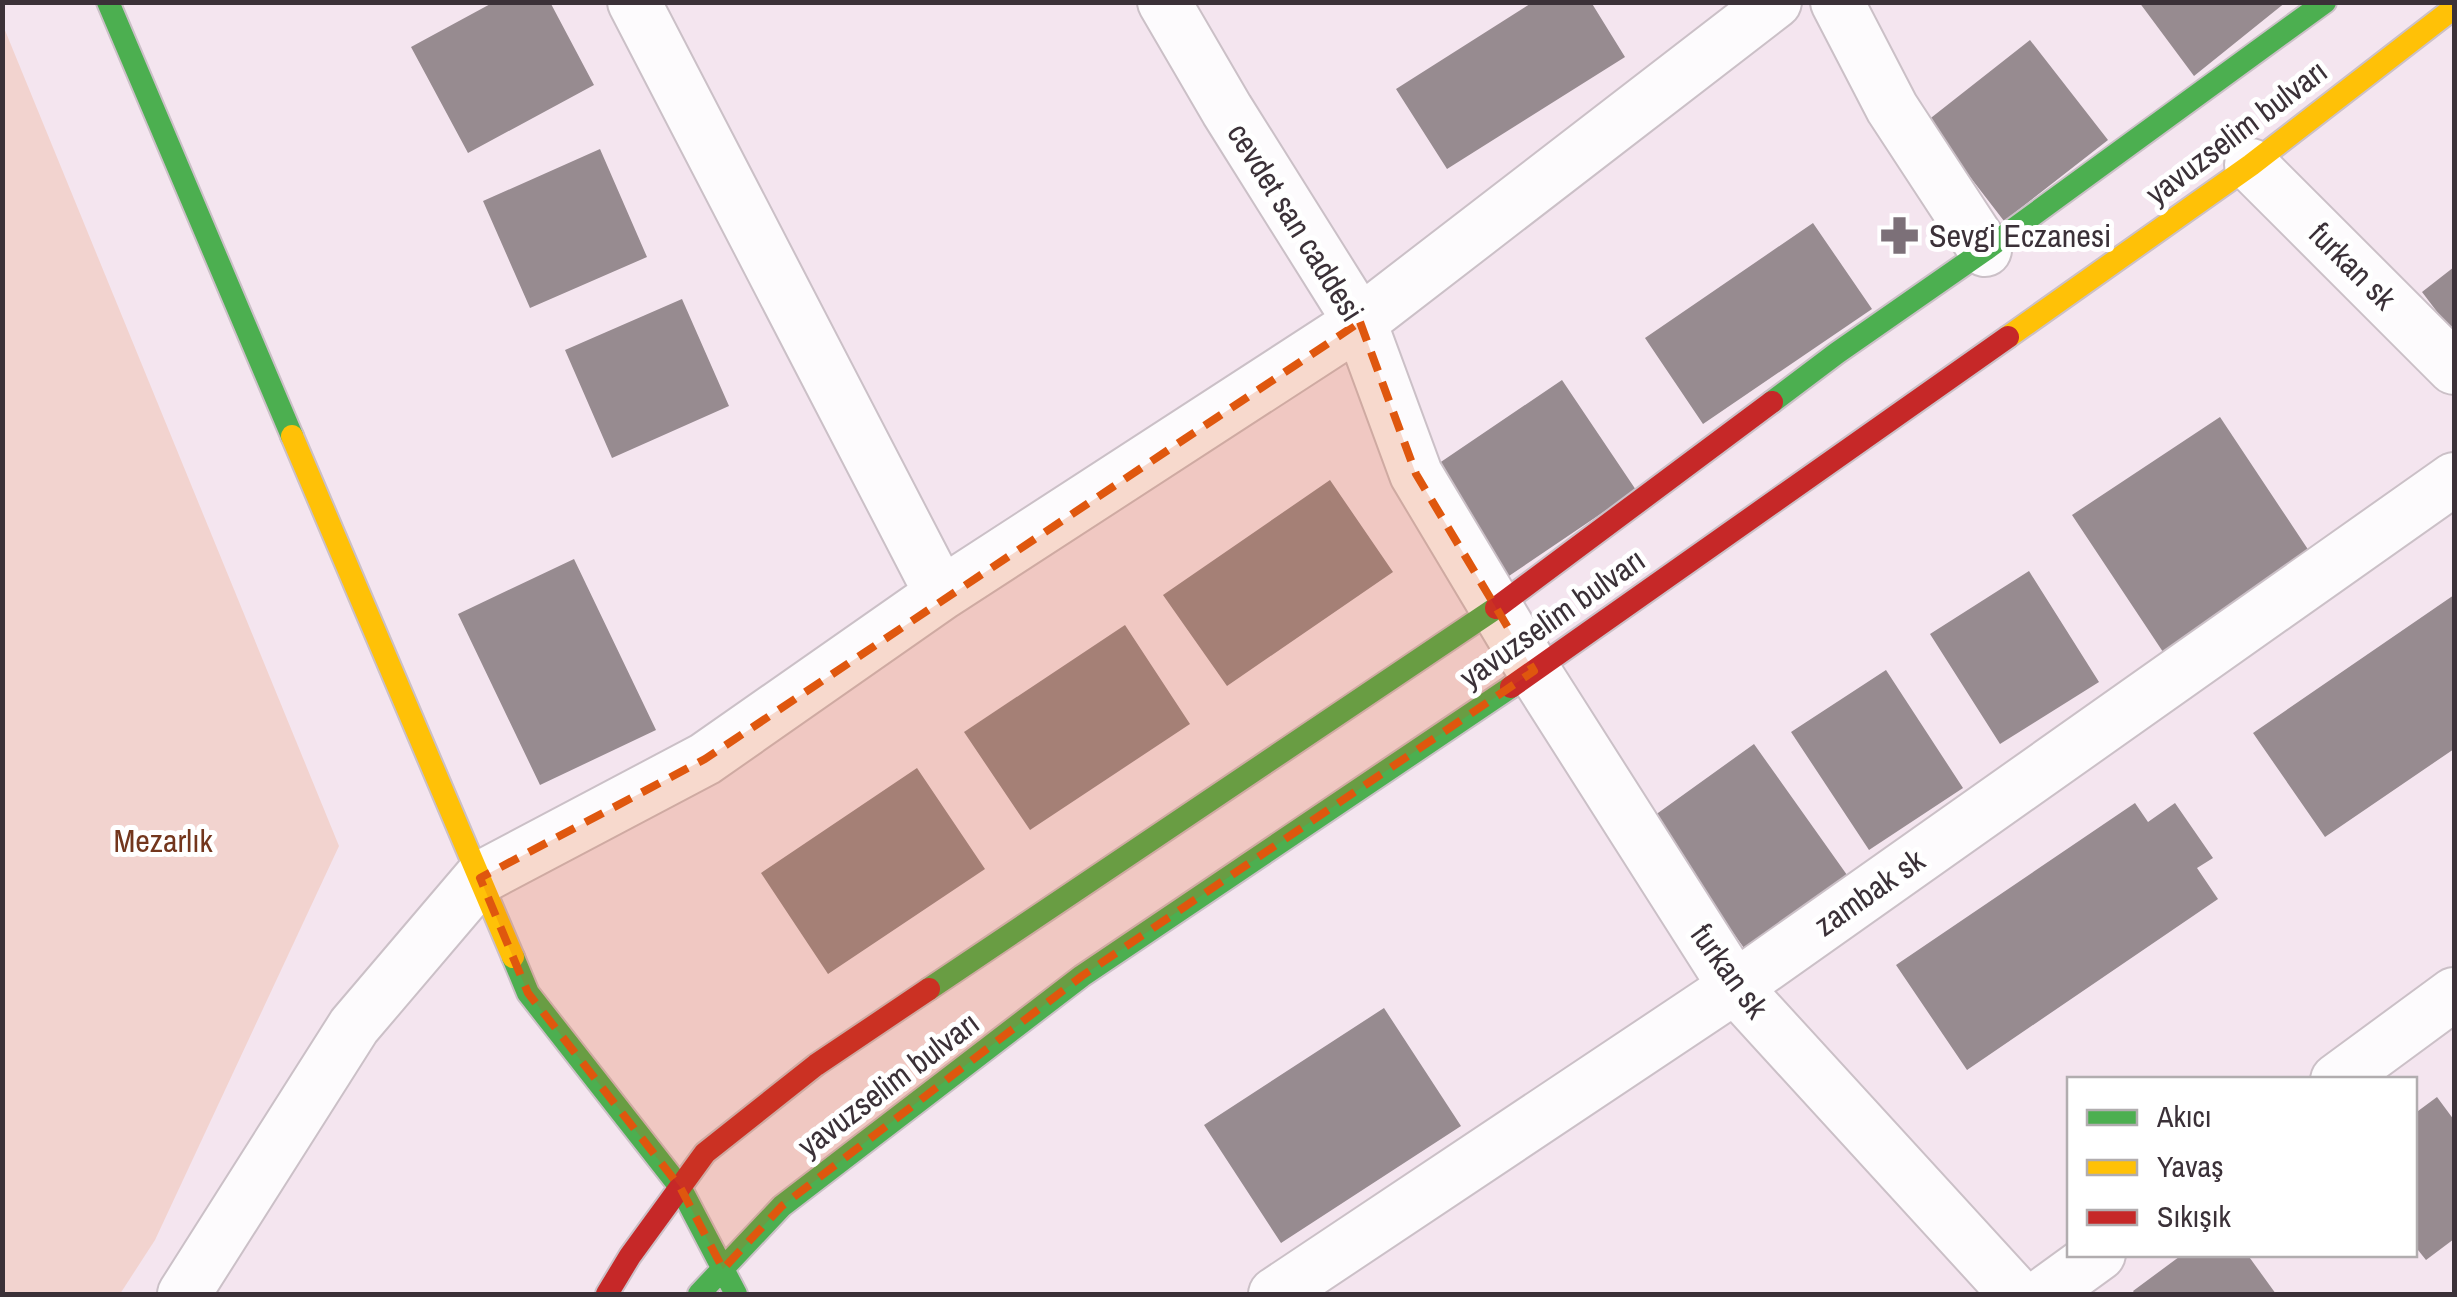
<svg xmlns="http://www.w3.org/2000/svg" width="2457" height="1297" font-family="'Archivo Narrow',sans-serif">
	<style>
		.green { fill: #f2d3cf }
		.building { fill: #978b90 }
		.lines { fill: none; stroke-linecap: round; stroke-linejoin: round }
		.street-casing { stroke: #cbc0c7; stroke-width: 56 }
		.fast-casing { stroke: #cbc0c7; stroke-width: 26 }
		.slow-casing { stroke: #cbc0c7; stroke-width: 26 }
		.jam-casing { stroke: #cbc0c7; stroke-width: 26 }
		.street { stroke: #fdfbfd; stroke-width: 52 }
		.fast { stroke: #4caf50; stroke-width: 22 }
		.slow { stroke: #ffc107; stroke-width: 22 }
		.jam { stroke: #c62828; stroke-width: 22 }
		.marked { fill: #df570e; fill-opacity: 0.2; stroke: #df570e; stroke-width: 8; stroke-dasharray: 20 12; stroke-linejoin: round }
		.labels { text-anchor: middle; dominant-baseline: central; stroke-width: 10; stroke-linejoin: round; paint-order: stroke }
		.street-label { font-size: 32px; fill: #3b3138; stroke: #fff }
		.poi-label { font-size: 32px; fill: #3b3138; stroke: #fff; text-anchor: start }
		.park-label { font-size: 32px; fill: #73361d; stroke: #fff }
	</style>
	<rect width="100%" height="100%" fill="#f4e5ef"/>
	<path class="green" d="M2,23L339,846L155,1240L120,1294H3Z"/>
	<path class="building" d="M494,2H550L594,85L468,153L411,47Z
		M1533,2H1591L1625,57L1447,169L1396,89Z
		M2139,2H2286L2194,76Z
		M2030,40L2108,140L2004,221L1927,121Z
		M600,149L647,257L530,308L483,201Z
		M1813,223L1872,309L1703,424L1645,338Z
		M2454,267V334L2422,292Z
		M682,299L729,406L612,458L565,350Z
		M1562,380L1636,490L1503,580L1429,470Z
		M2220,417L2315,560L2167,658L2072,515Z
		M1330,480L1393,572L1227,686L1163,595Z
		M574,559L656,730L540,785L458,614Z
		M2029,571L2099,682L2000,744L1930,634Z
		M2454,595V749L2325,837L2253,733Z
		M1125,625L1190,724L1030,830L964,732Z
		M1886,670L1963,788L1869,850L1791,732Z
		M1754,744L1852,882L1749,955L1651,818Z
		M917,768L985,869L828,974L761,873Z
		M2135,803L2148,822L2175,803L2213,858L2197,868L2218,899L1967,1070L1896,965Z
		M1384,1008L1461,1126L1281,1243L1204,1125Z
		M2437,1097L2454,1120V1239L2426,1260L2414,1245V1114Z
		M2183,1254H2247L2276,1294H2135L2133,1291Z"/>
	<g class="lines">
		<defs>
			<path id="street" d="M634,2L941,594
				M1164,2L1227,110L1360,322L1416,474L1534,671L1735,987L2016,1294
				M1837,2L1892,108L1985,250
				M2251,165L2454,368
				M2337,1080L2454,994
				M184,1294L354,1026L480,878L705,759L941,594L1360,322L1775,2
				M1275,1294L1735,987L2454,479
				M2044,1294L2099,1254"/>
			<path id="fast" d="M108,2L292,436
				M1772,402L1837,353L1985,250L2325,2
				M513,957L528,993L680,1187L736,1294
				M929,989L1496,608
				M699,1294L782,1206L1082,976L1511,687"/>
			<path id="slow" d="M2008,337L2251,165L2454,8
				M292,436L513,957"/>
			<path id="jam" d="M1496,608L1772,402
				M1511,687L2008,337
				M607,1294L630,1256L705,1153L816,1065L929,989"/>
		</defs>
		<use href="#street" class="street-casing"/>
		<use href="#fast" class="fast-casing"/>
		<use href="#slow" class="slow-casing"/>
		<use href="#jam" class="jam-casing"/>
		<use href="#street" class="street"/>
		<use href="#fast" class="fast"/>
		<use href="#slow" class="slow"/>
		<use href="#jam" class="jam"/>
	</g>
	<path class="marked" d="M1360,322L1416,474L1534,671L1082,976L782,1206L723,1269L680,1187L528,993L480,878L705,759Z"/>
	<defs>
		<symbol id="pharmacy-bare" viewBox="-9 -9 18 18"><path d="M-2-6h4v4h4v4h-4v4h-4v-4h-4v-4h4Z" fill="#7c7078" stroke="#fff" stroke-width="2.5" paint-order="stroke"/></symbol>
	</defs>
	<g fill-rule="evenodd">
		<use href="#pharmacy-bare" x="1872" y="208" width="55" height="55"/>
	</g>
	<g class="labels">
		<g class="street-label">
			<text transform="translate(2236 132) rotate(-37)">yavuzselim bulvarı</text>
			<text transform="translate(1296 222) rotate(58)">cevdet san caddesi</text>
			<text transform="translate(2353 266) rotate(45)">furkan sk</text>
			<text transform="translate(1552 618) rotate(-35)">yavuzselim bulvarı</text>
			<text transform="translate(1869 892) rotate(-35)">zambak sk</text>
			<text transform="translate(1730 971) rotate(54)">furkan sk</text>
			<text transform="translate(888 1084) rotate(-37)">yavuzselim bulvarı</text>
		</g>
		<g class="poi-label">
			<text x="1929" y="235">Sevgi Eczanesi</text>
		</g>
		<g class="park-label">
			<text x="163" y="840">Mezarlık</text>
		</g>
	</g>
	<rect width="2457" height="1297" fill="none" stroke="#3b3138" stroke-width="10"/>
	<rect x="2067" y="1077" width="350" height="180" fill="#ffffff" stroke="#b1adaf" stroke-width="2.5"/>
	<rect x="2087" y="1110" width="50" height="15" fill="#4caf50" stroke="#b1adaf" stroke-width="2.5"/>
	<text x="2157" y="1127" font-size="30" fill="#3b3138">Akıcı</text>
	<rect x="2087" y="1160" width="50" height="15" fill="#ffc107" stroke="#b1adaf" stroke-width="2.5"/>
	<text x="2157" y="1177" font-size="30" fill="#3b3138">Yavaş</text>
	<rect x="2087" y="1210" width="50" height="15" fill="#c62828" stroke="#b1adaf" stroke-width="2.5"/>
	<text x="2157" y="1227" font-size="30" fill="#3b3138">Sıkışık</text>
</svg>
